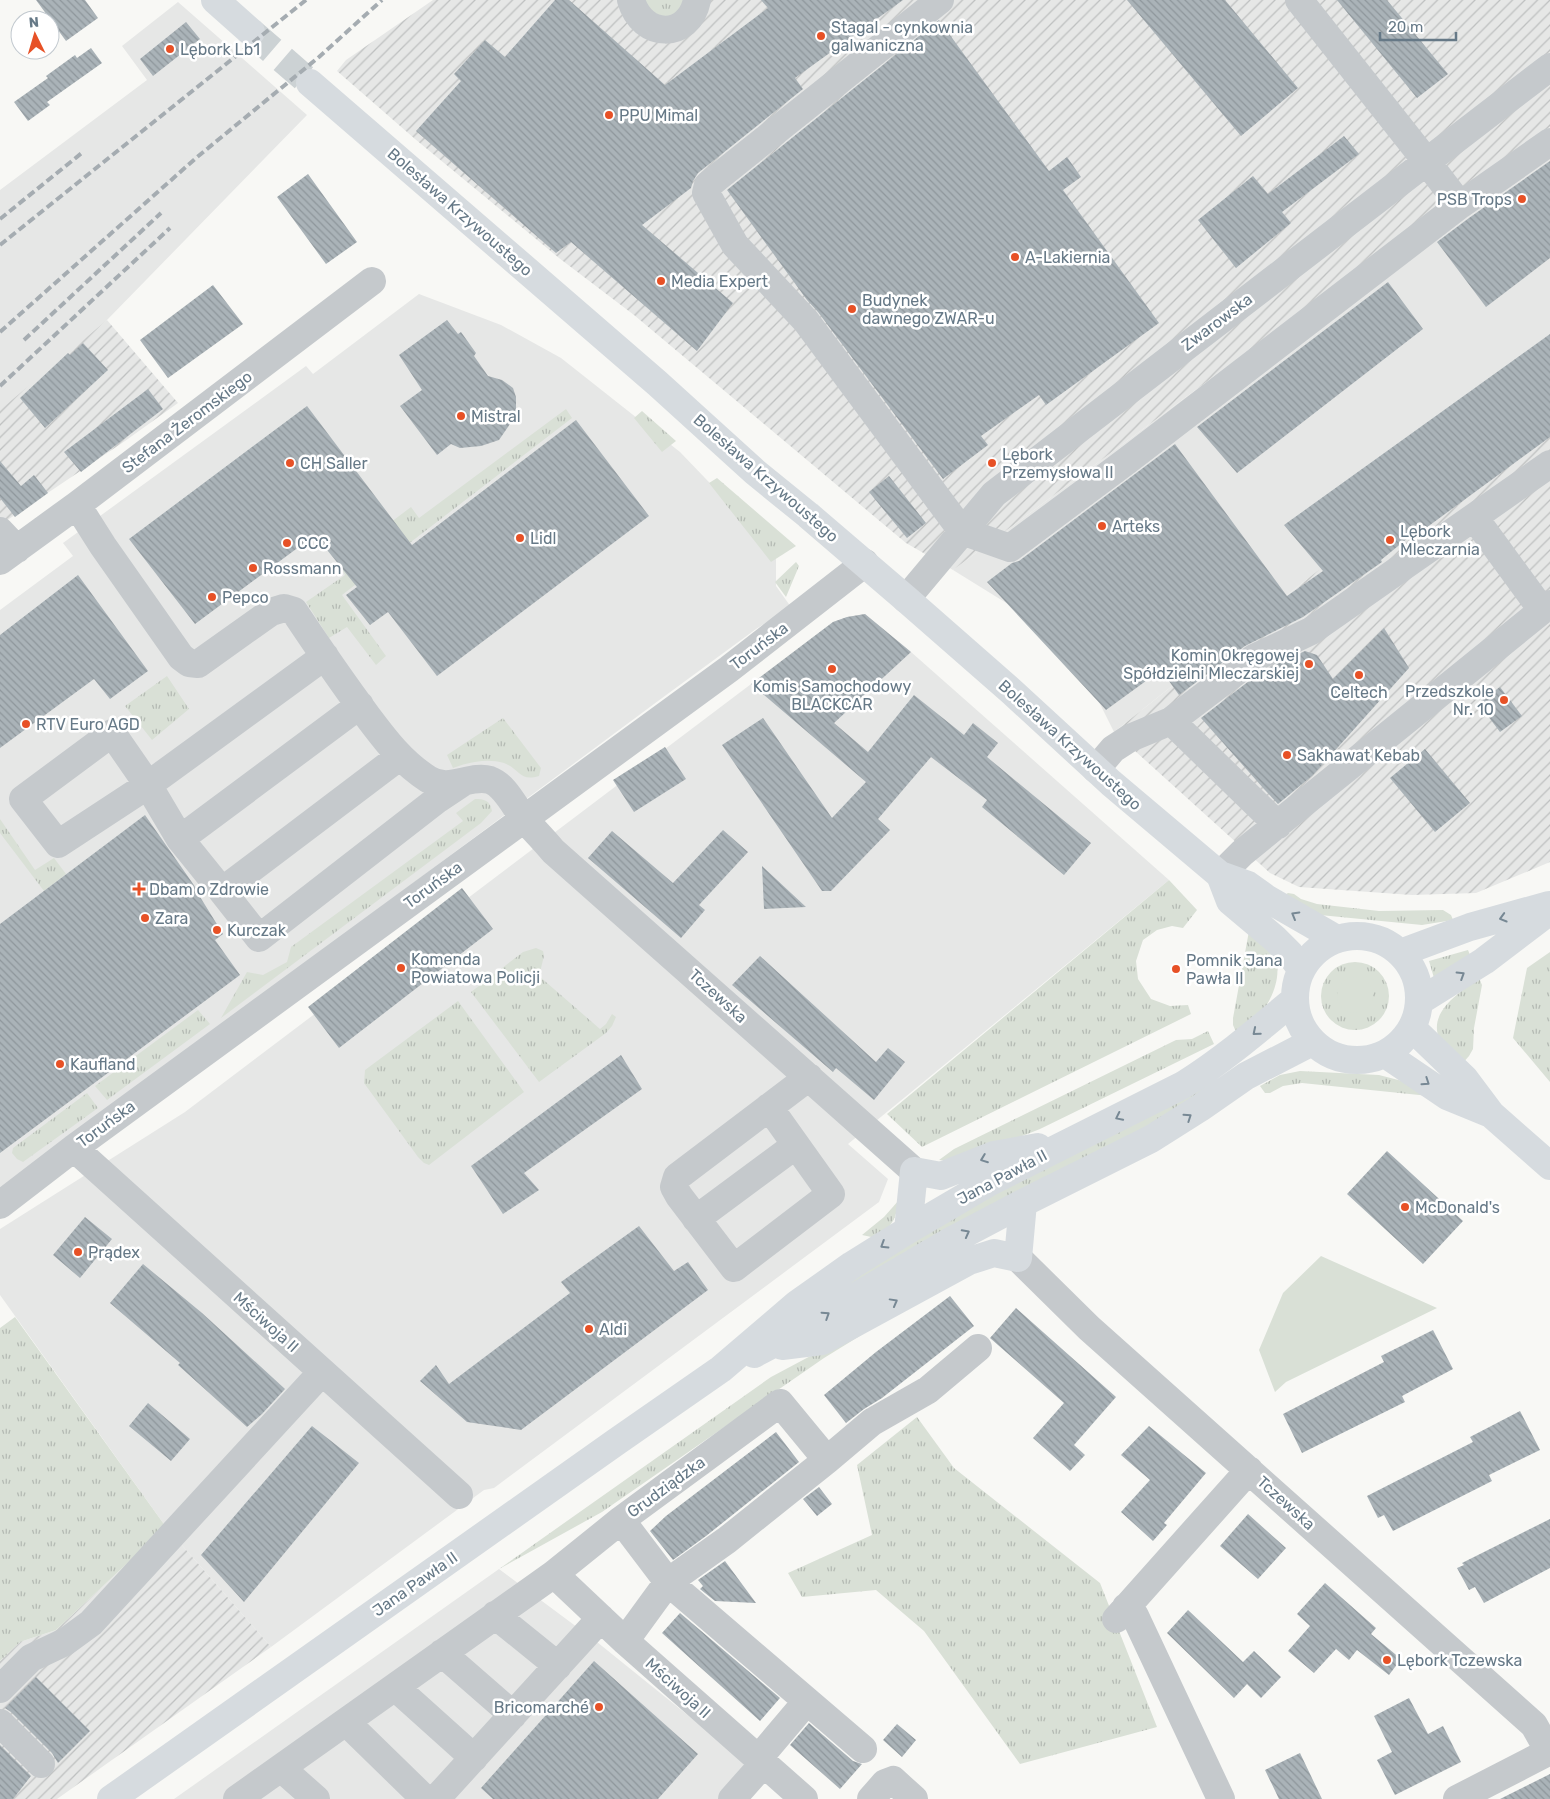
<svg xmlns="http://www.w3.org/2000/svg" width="1550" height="1799" font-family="Rubik,sans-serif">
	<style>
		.built { fill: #e6e7e6 }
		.industrial { fill: url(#industrial-furrows) }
		.grass { fill: url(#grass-tufts) }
		.green { fill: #d9e0d6 }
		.building { fill: url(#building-back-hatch) }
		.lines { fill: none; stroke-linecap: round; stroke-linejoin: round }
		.major-tunnel { stroke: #ccd2d4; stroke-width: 28; stroke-dasharray: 28 14; stroke-linecap: butt }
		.minor { stroke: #c5c9cc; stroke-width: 28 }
		.major { stroke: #d6dbdf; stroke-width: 28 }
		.rail { stroke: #a5acb1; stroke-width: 4; stroke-dasharray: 8 4; stroke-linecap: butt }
		.oneway { stroke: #778894 }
		.poi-dot { fill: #e75126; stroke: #fff; stroke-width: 2 }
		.labels { text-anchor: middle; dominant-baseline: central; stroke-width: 5; stroke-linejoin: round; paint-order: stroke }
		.poi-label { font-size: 16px; fill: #667987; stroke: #fff; text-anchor: start }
		.street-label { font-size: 16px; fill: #667987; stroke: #fff }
	</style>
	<defs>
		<pattern id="industrial-furrows" width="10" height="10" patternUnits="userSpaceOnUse" patternTransform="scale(1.25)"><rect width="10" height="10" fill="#e6e7e6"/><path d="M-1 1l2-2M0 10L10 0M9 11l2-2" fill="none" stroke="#bec0c0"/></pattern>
		<pattern id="grass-tufts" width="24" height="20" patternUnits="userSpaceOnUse" patternTransform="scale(1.25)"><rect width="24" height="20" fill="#d9e0d6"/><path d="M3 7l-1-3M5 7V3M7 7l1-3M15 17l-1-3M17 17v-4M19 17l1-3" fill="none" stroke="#b4bab3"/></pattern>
		<pattern id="building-back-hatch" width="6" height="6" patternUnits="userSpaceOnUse" patternTransform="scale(1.25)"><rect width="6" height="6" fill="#aab3b8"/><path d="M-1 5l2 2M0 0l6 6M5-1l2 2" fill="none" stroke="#8e969b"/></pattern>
	</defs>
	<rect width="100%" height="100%" fill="#f8f8f5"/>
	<path class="built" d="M178,2L307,115L107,320L0,417V190L147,80L122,46Z
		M1550,127V387L1114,732L1069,642L953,570Z
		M419,294L501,325L561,358L680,452L755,530L776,559V586L791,607L756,629L658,701L0,1190V610L73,556L63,543L306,366L313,374Z
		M865,614L911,652L1169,880L848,1144L888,1179L879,1202L494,1488L484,1490L271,1647L166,1527L0,1295V1229L185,1112L833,622L847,617Z
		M499,1569L597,1642L752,1767L724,1799H174Z"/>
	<path class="industrial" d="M433,0H1550V127L953,570L906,543L888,528L634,315L559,258L415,139L337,71L346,60Z
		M107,320L178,403L125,441L0,525V410Z
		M1550,387V862L1476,893L1412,895L1299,887L1270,873L1114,732Z
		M166,1527L271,1647L57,1799H0V1661L20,1642L56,1630Z"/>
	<path class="grass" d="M643,0H688L679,16L657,19Z
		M566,409L572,418L342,595L386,656L376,665L347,627L329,638L306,602L345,575L341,567L373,543L370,538L411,507L419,518Z
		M642,411L676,441L662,452L634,418Z
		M717,478L796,546L771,562L709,483Z
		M796,562L799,566L786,597L775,582Z
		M167,676L189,709L152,740L125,706Z
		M503,718L541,768L539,776C519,782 520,769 504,763C487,758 469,762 453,768L447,755Z
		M475,799C484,799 490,800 492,811L481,823L221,1018L247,972L263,975L287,962L291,947L463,821L456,813Z
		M0,819L35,870L54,858L66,874L44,891L0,833Z
		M1169,880L1197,910L1183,928L1172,926L1157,930L1143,940L1136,961L1138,979L1151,999L1170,1006L1188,1005L1191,1014L922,1147L887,1114Z
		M1288,893L1294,894L1301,899L1317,904L1379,911L1443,910L1451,915L1453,920L1422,925L1320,915L1283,896Z
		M1249,931C1257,938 1269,946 1274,955C1283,972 1273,999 1261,1013C1254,1020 1244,1026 1236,1032L1233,1025V1018Z
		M536,948L543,951L544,956L539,976L600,1029L606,1024L612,1014L616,1017L612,1026L606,1033L539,1082L471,992L523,952Z
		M1468,950L1470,955L1434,978L1429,961Z
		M1550,952V1082L1513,1038L1527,968Z
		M1321 996a34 34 0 1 1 68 0a34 34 0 1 1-68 0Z
		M1479,978L1482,985L1474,1028L1473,1049L1469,1056L1462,1064C1455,1057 1444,1047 1439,1038C1428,1011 1462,991 1479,978Z
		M458,1001L524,1092L429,1165L424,1163L418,1157L364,1083L365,1070Z
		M198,1010L210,1024L107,1100L95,1086Z
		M1208,1031L1214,1044L1040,1129L987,1150L948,1161L939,1160L954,1149L1176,1040L1192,1039Z
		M1300,1071L1379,1075L1406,1082L1429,1096L1302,1083L1283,1086L1270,1093H1265L1260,1086L1280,1075Z
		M1210,1080L1214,1086L1169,1116L803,1312L948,1218Z
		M87,1093L98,1108L23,1162L17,1159L12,1153L13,1148Z
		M899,1200C896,1219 892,1227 876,1238L862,1235L884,1217Z
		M15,1317L166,1527L56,1630L20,1642L0,1661V1328Z
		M863,1334L824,1358L602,1512L499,1569L771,1377L848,1336Z
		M917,1417L954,1468L1100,1583L1157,1727L1020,1764L924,1631L876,1590L802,1597L788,1573L872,1535L857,1465Z"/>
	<path class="green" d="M1337 995a18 18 0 1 1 36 0a18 18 0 1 1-36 0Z
		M1321,1256L1437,1308L1286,1382L1275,1392L1259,1350L1283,1293Z"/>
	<path class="building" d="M36,0H85L98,18L66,41Z
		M555,0H569L665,85L768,8L761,0H903L795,78L803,89L698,173L693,181L691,188L642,225L733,303L697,351L571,242L556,253L416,131L461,81L454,74L485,40L505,57Z
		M1127,0H1225L1298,88L1241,136Z
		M1337,0H1387L1448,74L1417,98Z
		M939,20L1049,171L1067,157L1081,177L1063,190L1159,323L1046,405L1039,395L981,436L988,445L943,479L818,312L807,300L727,190Z
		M186,22L200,39L153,76L140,59Z
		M91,48L102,63L47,102L50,105L28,121L14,102L48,78L46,76L75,55L77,58Z
		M1344,136L1359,154L1282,212L1291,223L1236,268L1198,220L1253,176L1268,194Z
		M1550,161V258L1486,307L1437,242L1469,218Z
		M308,174L357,242L326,264L277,197Z
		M1388,282L1423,329L1237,473L1197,427Z
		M213,285L243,324L168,378L140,340Z
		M447,320L458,334L461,332L476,353L474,356L488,376L502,380L513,388L516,397V412L512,421L499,440L481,446L460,448L451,444L437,455L400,406L422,390L399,355Z
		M1550,334V437L1415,536L1414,533L1381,560L1382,562L1303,617L1245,646L1179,695L1161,670L1106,710L987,582L1012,563L1019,561L1175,444L1287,596L1323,571L1284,525Z
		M83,343L108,370L45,428L20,398L68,353L70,355Z
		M148,389L163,409L81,472L64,452Z
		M307,406L412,545L576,420L649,516L437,676L388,612L370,625L346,595L357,587L315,535L195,624L129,539Z
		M0,461L21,486L34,475L48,493L15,517L0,498Z
		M889,476L926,523L907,538L869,492Z
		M78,575L148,671L110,699L94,679L0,748V635Z
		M865,614L911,652L834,723L868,752L914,695L964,735L973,723L998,743L987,757L1091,843L1064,875L982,807L987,800L931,757L878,819L890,830L831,891H822L722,745L763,718L832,818L866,782L751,684L833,622L847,617Z
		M1384,628L1409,668L1313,775L1278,804L1264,789L1201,718L1262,671L1305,651L1317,655L1333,679Z
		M1500,687L1522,716L1500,732L1478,703Z
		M665,747L686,779L634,812L613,780Z
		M1425,749L1470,803L1435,832L1390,778Z
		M145,815L198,891L197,892L223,934L215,940L240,975L0,1153V924Z
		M723,830L748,852L699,905L705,910L681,938L588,858L612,831L673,883Z
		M762,866L806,907L764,909Z
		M462,888L493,929L339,1048L308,1007Z
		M760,956L876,1062L888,1048L905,1062L874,1100L836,1068L833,1072L732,985Z
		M621,1055L642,1089L524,1173L539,1190L503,1214L471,1166Z
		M1387,1151L1463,1221L1423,1264L1347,1194Z
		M85,1217L112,1239L80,1278L53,1255Z
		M639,1226L674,1271L688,1262L708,1290L521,1430L467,1422L420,1381L436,1365L449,1384L570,1293L561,1282Z
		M143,1264L202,1313L285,1389L262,1414L247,1427L178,1365L180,1363L110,1303Z
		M950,1296L974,1326L882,1398L864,1409L846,1423L824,1395L876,1352Z
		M1016,1308L1116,1397L1074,1445L1085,1455L1070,1471L1033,1438L1064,1403L990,1338Z
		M1433,1330L1453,1369L1402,1396L1405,1402L1302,1453L1283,1414L1384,1362L1381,1356Z
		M148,1403L190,1439L171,1461L129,1426Z
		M1520,1411L1540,1450L1489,1475L1492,1481L1393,1531L1384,1515L1378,1518L1367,1496L1473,1442L1470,1437Z
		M312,1426L359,1463L244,1602L201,1555Z
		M1149,1426L1206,1473L1164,1523L1167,1525L1153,1541L1121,1512L1150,1480L1121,1455Z
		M776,1432L799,1462L706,1536L673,1560L650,1531L666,1516Z
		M819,1487L832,1504L817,1516L803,1499Z
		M1248,1514L1286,1548L1258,1579L1220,1546Z
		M1550,1519V1568L1484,1603L1475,1587L1469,1590L1457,1568L1464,1565L1462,1563Z
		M725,1561L756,1603L715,1601L700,1589L703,1586L698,1580Z
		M1325,1583L1376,1628L1371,1634L1401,1659L1389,1675L1357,1650L1349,1660L1336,1649L1314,1673L1288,1651L1310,1626L1297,1614Z
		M1188,1610L1243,1662L1254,1651L1281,1677L1261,1698L1247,1684L1234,1698L1167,1633Z
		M680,1613L780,1698L760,1721L662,1633Z
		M594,1661L698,1754L658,1799H493L481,1788Z
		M36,1677L90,1731L58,1763L52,1753L11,1712L5,1708Z
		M1409,1698L1428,1734L1443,1726L1461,1762L1395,1795L1377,1760L1392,1752L1374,1716Z
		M809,1723L853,1761L862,1764L840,1789L790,1745Z
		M897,1724L916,1740L902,1757L883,1740Z
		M0,1745L31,1776L13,1799H0Z
		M1300,1753L1322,1799H1279L1265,1770Z
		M1550,1774V1799H1500Z"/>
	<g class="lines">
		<path class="major-tunnel" d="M251,32L310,83"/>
		<path class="minor" d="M631,0C642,39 689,40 697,0
			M940,0L708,185L706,193L735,245L806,321L962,531L1010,548L1128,460L1460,205L1550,142
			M1299,0L1427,162L1460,205
			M77,505L103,546L181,657L189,663L198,664L271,612L284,608L294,611C318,647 342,682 368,717C386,741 402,762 428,779C449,793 470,774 490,780C506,786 515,808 525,820C534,830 544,840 553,851L914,1171
			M1474,517L1542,610
			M0,531L17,549
			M0,561L77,505L372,281
			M906,599L994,494L1550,67
			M360,705L180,839L222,891L399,757
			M1171,721L1278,825
			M1096,769L1113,749L1130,738L1171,721L1254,658L1311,631L1550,464
			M180,839L148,785L112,733L23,799L58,844L148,785L325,656
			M1220,875L1242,853L1550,604
			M222,891L259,938L438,799L462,783
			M769,1107L831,1194L734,1268L679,1196L674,1187L677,1177L809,1077
			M74,1148L459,1495
			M0,1205L74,1148L729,669L865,563
			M696,1219L796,1145
			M1018,1258L1089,1328L1534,1725L1549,1752
			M827,1460L872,1422L928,1390L978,1348
			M621,1520L668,1582L863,1749
			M554,1574L625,1641L804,1799
			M1126,1607L1135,1616L1221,1799
			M495,1615L558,1666
			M1116,1619L1249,1470
			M442,1653L513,1715
			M395,1687L474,1758
			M0,1689L31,1658L65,1642L91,1623L322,1372
			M346,1722L425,1799
			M0,1723L41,1764
			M758,1759L807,1701
			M281,1768L316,1799
			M237,1799L554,1574L621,1520L780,1403L827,1460L727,1540L668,1582L625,1641
			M436,1799L601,1618
			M732,1799L764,1763
			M871,1799L885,1783L893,1780L914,1799
			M1457,1799L1550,1751"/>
		<path class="major" d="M215,0L251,32
			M310,83L657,383L755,472L808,515L906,599L1011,691L1111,783L1220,875L1248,885L1266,898L1337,939
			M1220,875L1230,901L1274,938L1290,954L1301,969
			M1295 998a62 62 0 1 1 124 0a62 62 0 1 1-124 0Z
			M1400,953L1470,927L1549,905
			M1420,1001L1484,961L1550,911
			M1412,1028L1464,1078L1491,1114L1550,1166
			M1385,1054L1447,1096L1491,1114
			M908,1230L914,1171L941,1176L994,1155L1038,1147
			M782,1346L822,1341L969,1261L994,1253L1018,1258L1023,1203
			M754,1354L809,1325L843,1304L949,1242L1023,1203L1151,1139L1200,1108L1246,1076L1312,1042
			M111,1799L616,1442L721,1369L797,1304L852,1265L908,1230L990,1182L1183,1085C1223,1060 1258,1030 1294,1000"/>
		<path class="rail" d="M0,219L83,152
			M0,245L306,0
			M0,332L196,158L319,57L382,0
			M24,340L161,213
			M0,386L170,228"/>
	</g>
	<defs><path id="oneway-chevron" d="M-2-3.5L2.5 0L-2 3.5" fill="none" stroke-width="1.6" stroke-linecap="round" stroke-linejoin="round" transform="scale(1.25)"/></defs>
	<g class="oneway">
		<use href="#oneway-chevron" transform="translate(1295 915) rotate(-150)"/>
		<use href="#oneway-chevron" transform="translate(1503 918) rotate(164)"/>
		<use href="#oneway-chevron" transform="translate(1461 975) rotate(-32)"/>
		<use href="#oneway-chevron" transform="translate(1256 1032) rotate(140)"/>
		<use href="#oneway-chevron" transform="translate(1426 1082) rotate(34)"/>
		<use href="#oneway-chevron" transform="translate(1119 1117) rotate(154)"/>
		<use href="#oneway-chevron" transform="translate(1188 1117) rotate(-34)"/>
		<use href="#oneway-chevron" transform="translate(984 1159) rotate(159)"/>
		<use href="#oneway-chevron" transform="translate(966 1233) rotate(-28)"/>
		<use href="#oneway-chevron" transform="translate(884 1245) rotate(148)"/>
		<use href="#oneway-chevron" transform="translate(894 1302) rotate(-29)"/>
		<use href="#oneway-chevron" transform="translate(826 1315) rotate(-33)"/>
	</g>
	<g class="poi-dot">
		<circle cx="821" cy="36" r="5"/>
		<circle cx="170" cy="49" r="5"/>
		<circle cx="609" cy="115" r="5"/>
		<circle cx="1522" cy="199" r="5"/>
		<circle cx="1015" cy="257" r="5"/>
		<circle cx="661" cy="281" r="5"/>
		<circle cx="852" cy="309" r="5"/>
		<circle cx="461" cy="416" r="5"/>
		<circle cx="290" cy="463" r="5"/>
		<circle cx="992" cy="463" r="5"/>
		<circle cx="1102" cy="526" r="5"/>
		<circle cx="520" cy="538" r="5"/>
		<circle cx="1390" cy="540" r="5"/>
		<circle cx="287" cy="543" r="5"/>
		<circle cx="253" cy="568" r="5"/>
		<circle cx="212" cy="597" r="5"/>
		<circle cx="1309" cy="664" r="5"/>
		<circle cx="832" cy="669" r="5"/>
		<circle cx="1359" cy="675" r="5"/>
		<circle cx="1504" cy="700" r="5"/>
		<circle cx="26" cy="724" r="5"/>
		<circle cx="1287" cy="755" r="5"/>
		<path d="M136.5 881.5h5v5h5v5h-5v5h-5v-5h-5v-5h5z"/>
		<circle cx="145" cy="918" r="5"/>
		<circle cx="217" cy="930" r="5"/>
		<circle cx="401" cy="968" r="5"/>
		<circle cx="1176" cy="969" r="5"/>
		<circle cx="60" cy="1064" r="5"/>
		<circle cx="1405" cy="1207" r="5"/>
		<circle cx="78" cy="1252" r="5"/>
		<circle cx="589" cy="1329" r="5"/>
		<circle cx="1387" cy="1660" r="5"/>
		<circle cx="599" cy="1707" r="5"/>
	</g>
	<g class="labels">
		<g class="poi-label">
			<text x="831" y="27">Stagal - cynkownia<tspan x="831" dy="18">galwaniczna</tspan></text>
			<text x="180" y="49">Lębork Lb1</text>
			<text x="619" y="115">PPU Mimal</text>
			<text x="1512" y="199" text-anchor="end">PSB Trops</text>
			<text x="1025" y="257">A-Lakiernia</text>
			<text x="671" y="281">Media Expert</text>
			<text x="862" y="300">Budynek<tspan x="862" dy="18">dawnego ZWAR-u</tspan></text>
			<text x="471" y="416">Mistral</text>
			<text x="1002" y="454">Lębork<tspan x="1002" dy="18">Przemysłowa II</tspan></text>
			<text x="300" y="463">CH Saller</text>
			<text x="1112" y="526">Arteks</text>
			<text x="1400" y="531">Lębork<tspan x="1400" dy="18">Mleczarnia</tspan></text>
			<text x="530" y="538">Lidl</text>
			<text x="297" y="543">CCC</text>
			<text x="263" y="568">Rossmann</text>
			<text x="222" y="597">Pepco</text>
			<text x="1299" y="655" text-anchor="end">Komin Okręgowej<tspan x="1299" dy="18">Spółdzielni Mleczarskiej</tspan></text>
			<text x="832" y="686" text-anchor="middle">Komis Samochodowy<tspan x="832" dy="18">BLACKCAR</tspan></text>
			<text x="1494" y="691" text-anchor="end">Przedszkole<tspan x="1494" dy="18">Nr. 10</tspan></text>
			<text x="1359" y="692" text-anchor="middle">Celtech</text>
			<text x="36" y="724">RTV Euro AGD</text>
			<text x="1297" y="755">Sakhawat Kebab</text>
			<text x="149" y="889">Dbam o Zdrowie</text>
			<text x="155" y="918">Zara</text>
			<text x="227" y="930">Kurczak</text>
			<text x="411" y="959">Komenda<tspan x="411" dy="18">Powiatowa Policji</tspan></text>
			<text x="1186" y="960">Pomnik Jana<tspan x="1186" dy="18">Pawła II</tspan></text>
			<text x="70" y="1064">Kaufland</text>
			<text x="1415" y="1207">McDonald's</text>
			<text x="88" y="1252">Prądex</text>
			<text x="599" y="1329">Aldi</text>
			<text x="1397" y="1660">Lębork Tczewska</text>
			<text x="589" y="1707" text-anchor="end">Bricomarché</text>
		</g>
		<g class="street-label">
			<text transform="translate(460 212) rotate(41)">Bolesława Krzywoustego</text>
			<text transform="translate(1217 322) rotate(-37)">Zwarowska</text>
			<text transform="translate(187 422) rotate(-37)">Stefana Żeromskiego</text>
			<text transform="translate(766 478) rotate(41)">Bolesława Krzywoustego</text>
			<text transform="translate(759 646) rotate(-37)">Toruńska</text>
			<text transform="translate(1070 745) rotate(42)">Bolesława Krzywoustego</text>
			<text transform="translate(433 885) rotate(-36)">Toruńska</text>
			<text transform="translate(718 996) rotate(42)">Tczewska</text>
			<text transform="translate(106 1124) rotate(-36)">Toruńska</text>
			<text transform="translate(1002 1177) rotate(-28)">Jana Pawła II</text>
			<text transform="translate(266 1322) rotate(42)">Mściwoja II</text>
			<text transform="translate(666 1487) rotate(-36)">Grudziądzka</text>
			<text transform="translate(1286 1503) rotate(42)">Tczewska</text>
			<text transform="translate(415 1584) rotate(-35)">Jana Pawła II</text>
			<text transform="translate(678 1688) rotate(42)">Mściwoja II</text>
		</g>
	</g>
	<g transform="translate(35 35) rotate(355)"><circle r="24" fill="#ffffff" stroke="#c2c9cf"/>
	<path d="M0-4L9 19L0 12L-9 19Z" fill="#e75126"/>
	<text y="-8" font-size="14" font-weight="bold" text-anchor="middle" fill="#667987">N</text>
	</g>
	<path d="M1380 32v8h76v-8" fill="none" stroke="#667987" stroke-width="2.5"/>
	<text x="1388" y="32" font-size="15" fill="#667987" stroke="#ffffff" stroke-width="4" paint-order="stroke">20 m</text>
</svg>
